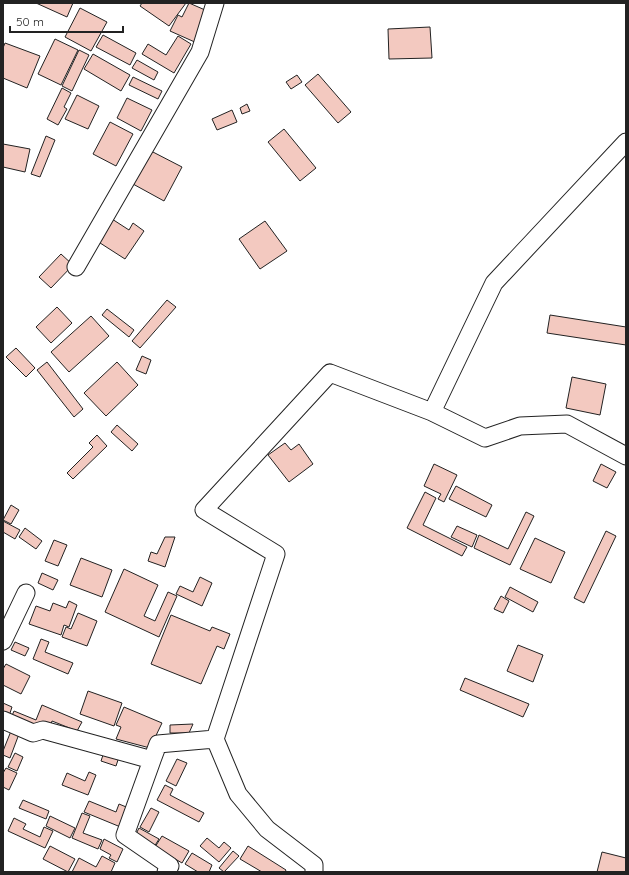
<svg xmlns="http://www.w3.org/2000/svg" width="629" height="875" font-family="Quicksand,sans-serif">
	<style>
		.building { fill: #f3c9c0; stroke: #222 }
		.lines { fill: none; stroke-linecap: round; stroke-linejoin: round }
		.minor-casing { stroke: #222; stroke-width: 19 }
		.minor { stroke: #fff; stroke-width: 17 }
	</style>
	<rect width="100%" height="100%" fill="#fff"/>
	<path class="building" d="M36,3H73L67,17Z
		M142,3H186L169,26L140,6Z
		M189,3L212,13L197,43L170,31L178,15L182,17Z
		M80,8L107,22L91,51L65,37Z
		M430,27L432,58L389,59L388,29Z
		M103,35L136,53L130,65L96,47Z
		M178,36L191,44L174,73L142,54L148,44L166,55Z
		M55,39L78,50L61,85L38,74Z
		M5,43L40,56L27,88L3,78V48Z
		M79,50L89,55L72,91L62,86Z
		M93,54L130,75L121,91L84,69Z
		M137,60L158,72L154,80L132,68Z
		M318,74L351,112L338,123L305,85Z
		M297,75L302,82L291,89L286,82Z
		M133,77L162,91L158,99L129,85Z
		M62,88L71,93L64,107L67,109L58,125L47,119Z
		M77,95L99,106L88,129L65,119Z
		M127,98L152,110L141,131L117,118Z
		M247,104L250,111L242,114L240,108Z
		M232,110L237,122L217,130L212,119Z
		M110,122L133,134L116,166L93,154Z
		M284,129L316,168L300,181L268,142Z
		M46,136L55,140L40,177L31,174Z
		M3,144L30,149L25,172L3,167Z
		M151,151L182,167L164,201L133,184Z
		M112,219L129,230L133,223L144,231L125,259L97,241Z
		M265,221L287,251L260,269L239,239Z
		M61,254L73,265L51,288L39,277Z
		M167,300L176,307L140,348L132,341Z
		M57,307L72,323L51,343L36,327Z
		M107,309L134,330L129,337L102,315Z
		M550,315L626,327V345L547,333Z
		M91,316L109,336L69,372L51,352Z
		M16,348L35,368L26,377L6,357Z
		M142,356L151,360L146,374L136,370Z
		M47,362L83,409L74,417L37,370Z
		M117,362L138,385L106,416L84,393Z
		M572,377L606,384L600,415L566,408Z
		M117,425L138,444L132,451L111,432Z
		M97,435L107,446L73,479L67,473L93,447L89,443Z
		M285,443L291,450L299,444L313,464L289,482L268,455Z
		M434,464L457,475L444,502L438,499L441,494L424,486Z
		M601,464L616,472L607,488L593,481Z
		M456,486L492,505L486,517L449,499Z
		M425,492L436,498L423,525L467,547L462,556L407,528Z
		M11,505L19,510L11,524L3,520Z
		M526,512L534,516L510,565L474,548L479,535L508,549Z
		M3,521L20,530L15,539L3,532Z
		M457,526L477,535L472,547L451,537Z
		M25,528L42,541L36,549L19,537Z
		M606,531L616,536L584,603L574,598Z
		M165,537H175L165,567L148,561L151,552L157,554Z
		M535,538L565,552L551,583L520,569Z
		M54,540L67,545L58,566L45,561Z
		M81,558L112,570L102,597L70,585Z
		M124,569L158,585L144,616L155,621L168,592L177,596L159,637L105,612Z
		M42,573L58,580L53,590L38,583Z
		M200,577L212,583L202,606L176,594L180,586L193,592Z
		M510,587L538,602L533,612L505,597Z
		M501,596L509,601L503,613L494,609Z
		M69,601L77,605L69,627L64,625L61,635L29,624L36,606L50,611L53,603L66,608Z
		M78,613L97,621L87,646L62,637L66,627L71,629Z
		M171,615L210,631L212,627L230,634L224,649L217,646L201,684L151,664Z
		M41,639L49,642L45,652L73,663L68,674L33,659Z
		M15,642L29,648L25,656L11,650Z
		M518,645L543,655L533,682L507,671Z
		M6,664L30,676L21,694L3,685V669Z
		M465,678L529,704L523,717L460,690Z
		M88,691L122,703L114,726L80,714Z
		M3,703L12,707L8,719L3,717Z
		M42,705L82,722L77,731L52,721L50,727L40,731L11,718L14,711L36,720Z
		M124,707L162,723L150,748L116,739L121,727L116,725Z
		M193,724L189,733H170V725Z
		M11,731L19,734L10,758L3,755V751Z
		M105,749L120,754L116,766L101,761Z
		M15,753L23,757L17,771L8,767Z
		M177,759L187,763L176,786L166,781Z
		M6,768L17,773L9,790L3,787V773Z
		M89,772L96,775L88,795L62,785L67,773L85,781Z
		M165,785L173,789L170,795L204,813L199,822L157,800Z
		M23,800L49,811L46,819L19,808Z
		M89,801L116,812L119,804L131,809L123,828L84,812Z
		M151,808L159,812L149,832L140,827Z
		M82,813L90,816L83,833L102,840L98,849L72,838Z
		M50,816L75,828L70,838L46,826Z
		M14,818L26,824L23,829L40,837L44,827L53,831L45,848L8,831Z
		M139,828L159,839L154,847L135,836Z
		M162,836L189,851L182,863L155,847Z
		M207,838L219,848L224,842L231,848L219,862L200,846Z
		M104,839L123,849L117,862L109,858L111,855L100,849Z
		M50,846L75,859L68,872L43,859Z
		M248,846L286,870L285,872H262L240,859Z
		M233,851L239,856L224,872L219,868Z
		M602,852L626,858V872H597Z
		M192,853L212,865L209,872H198L185,864Z
		M102,856L115,863L111,872H72L79,858L96,867Z"/>
	<g class="lines">
		<defs>
			<path id="minor" d="M76,267L200,52L215,3
				M432,412L494,283L626,142
				M3,641L26,593
				M3,720L33,733L43,730L152,760L158,744L215,739
				M152,760L125,835L170,866L166,872
				M314,872V865L267,829L238,794L215,739L276,554L204,510L330,373L432,412L485,438L520,426L567,424L626,456"/>
		</defs>
		<use href="#minor" class="minor-casing"/>
		<use href="#minor" class="minor"/>
	</g>
	<rect width="629" height="875" fill="none" stroke="#222222" stroke-width="8"/>
	<path d="M10 26v6h113v-6" fill="none" stroke="#222222" stroke-width="2"/>
	<text x="16" y="26" font-size="12" fill="#222222" stroke="#ffffff" stroke-width="3" paint-order="stroke">50 m</text>
</svg>
